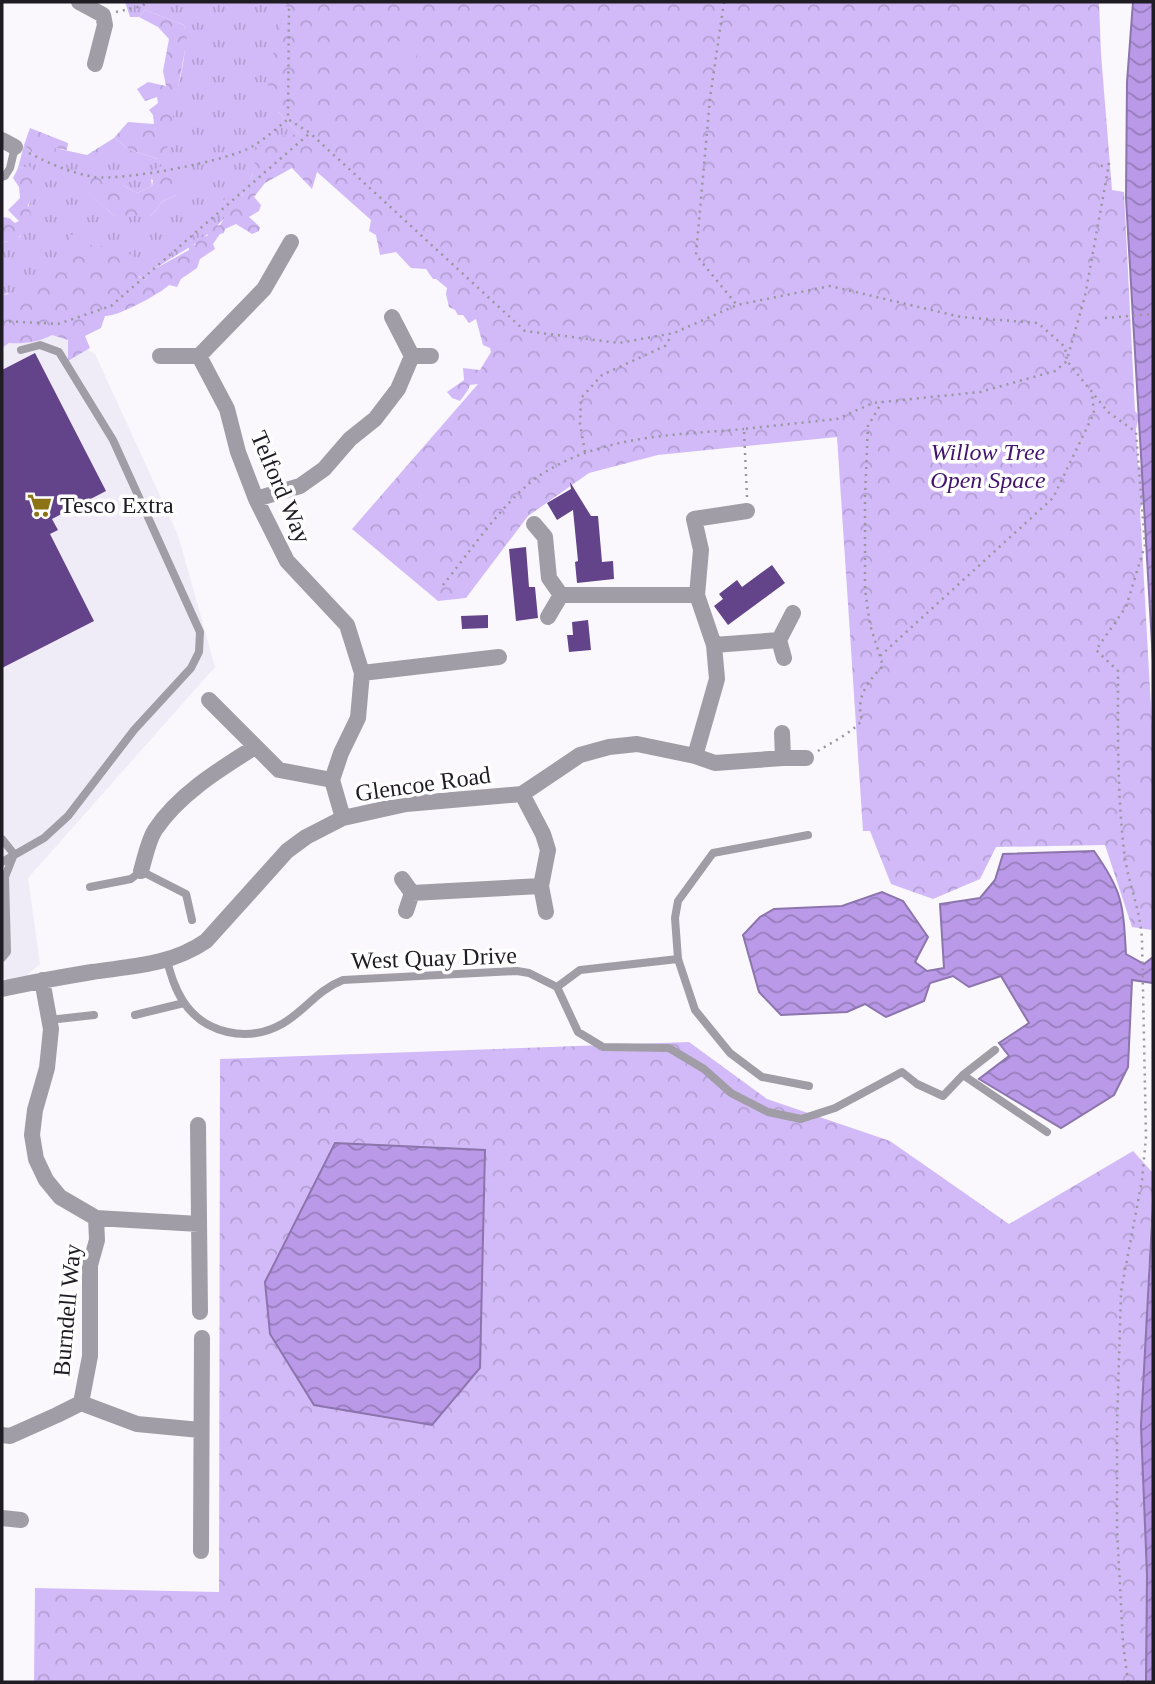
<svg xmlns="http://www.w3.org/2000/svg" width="1155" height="1684" font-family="'Times New Roman',serif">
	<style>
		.built { fill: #f0ecf7 }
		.grass { fill: url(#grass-tufts); fill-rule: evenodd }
		.forest { fill: url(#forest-crowns); fill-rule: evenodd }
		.pitch { fill: #d2baf8 }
		.water { fill: url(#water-waves); stroke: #8c74ad; stroke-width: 2 }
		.building { fill: #63448a }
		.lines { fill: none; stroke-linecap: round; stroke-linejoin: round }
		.path { stroke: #99969c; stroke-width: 2.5; stroke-dasharray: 2 5; stroke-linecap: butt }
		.service { stroke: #a09da6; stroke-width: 8 }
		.minor { stroke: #a09da6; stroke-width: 16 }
		.labels { text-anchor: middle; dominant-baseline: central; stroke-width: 7; stroke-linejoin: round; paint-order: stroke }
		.park-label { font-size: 24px; font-style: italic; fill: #43146f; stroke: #fff }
		.street-label { font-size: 24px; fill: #1f1c24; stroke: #fff }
		.poi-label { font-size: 24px; fill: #1f1c24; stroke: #fff; text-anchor: start }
	</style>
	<defs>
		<pattern id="grass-tufts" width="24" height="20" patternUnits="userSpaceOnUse" patternTransform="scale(1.75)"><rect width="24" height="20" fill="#d2baf8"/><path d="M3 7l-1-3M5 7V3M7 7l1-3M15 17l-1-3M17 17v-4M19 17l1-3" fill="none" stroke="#b49fd4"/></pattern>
		<pattern id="forest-crowns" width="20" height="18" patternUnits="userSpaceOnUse" patternTransform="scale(1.75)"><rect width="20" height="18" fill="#d2baf8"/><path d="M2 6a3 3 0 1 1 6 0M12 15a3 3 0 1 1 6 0" fill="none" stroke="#b49fd4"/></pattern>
		<pattern id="water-waves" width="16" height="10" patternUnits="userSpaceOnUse" patternTransform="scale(1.75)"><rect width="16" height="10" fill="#ba9ae8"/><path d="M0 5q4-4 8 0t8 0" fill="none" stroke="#977dbc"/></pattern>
	</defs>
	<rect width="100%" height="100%" fill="#faf8fc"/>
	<path class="built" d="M59,331L95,354L178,535L215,667L28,878L40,964L2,996V344Z"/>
	<path class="grass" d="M125,2H287L279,38V112L299,134L257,148C256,156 255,167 252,175C240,207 210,237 180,253C169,259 162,266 151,269L145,280L93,248L68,251L62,270L45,283L34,306L7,293L2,296V243L20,237L32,194L30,167L18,168L24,145L34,155L55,148L87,155L114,138L130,150L158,159C167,123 191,60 184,25L145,10L139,17H130ZM123,175V185L137,193L152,186L151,179L177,195L163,201L151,216H115L78,184Z"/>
	<path class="forest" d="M287,2H1099L1101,54L1112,190L1124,192L1135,411L1139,416L1136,429L1138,465L1143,470V502L1140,509L1153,744L1152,930L1132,927L1105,845L996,847L980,879L933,899L891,884L870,831H863L837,437L658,455L589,473L528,516L466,598L438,601L352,529L478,384L470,385L468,390L460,401L452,398L447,392L464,380L463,368L480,370L491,352L490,348L483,345L476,319L469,323L463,315H458L455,310L449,307L446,294L447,288L436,279H433L426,269L411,268L396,252L380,255L376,235L369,231L371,220L317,172L312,189L292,168L265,183L254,197L261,205L259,211L249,217L260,227L259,231L252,234L236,224L225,229L224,233L220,234L213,244L215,249L200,259L197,268L181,279L177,287L169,285C160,294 117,317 105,316L101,328L85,336L90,348L68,361V340L52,335C39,342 24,344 9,343L2,348V296C14,290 24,297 33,304L35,286L45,283L40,278L51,268L62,269L61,255L68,251L70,235L85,233L93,248L114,244L133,256L139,277L145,280L151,269L160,266L189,250V244L195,245L197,238L207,236L212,226L220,225L229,211L222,200L233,190L242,196L245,186L252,176L257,148L278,136L299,134L279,112L266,80Z
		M145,10L184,25L187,39L166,154L158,159L130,150L114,138L128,122L154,124L153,115L149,110L158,103L157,97L145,101L137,89L148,82L166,86L163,71L169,39L158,27L139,17Z
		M30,128L68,143L67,150L55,148L54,154L47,159L34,155L24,145Z
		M169,163L178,166L189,180L177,195L163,201L151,216H115L77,184L96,168L123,175V185L137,193L152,186L155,169Z
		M29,166L40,180L28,205L34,224L24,229C17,244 14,238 2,243V217L9,218L15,223L19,221L8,210L20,198L19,187L13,178L18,168Z
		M689,1042L767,1099L890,1141L1009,1224L1133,1151L1153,1173L1141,1426L1147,1575L1146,1682H34L35,1588L219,1592L220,1059ZM270,1334L432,1425L314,1404Z"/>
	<path class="pitch" d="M397,41L418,46L416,59L409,65L399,64L393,57Z"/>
	<path class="water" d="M1133,2H1153V661L1126,198L1127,82Z
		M1094,851C1123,892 1123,904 1126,954L1144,964L1153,957V983L1132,980L1128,1067L1114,1095L1061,1128L979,1079L1009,1056L999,1043L1029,1023L1001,976L969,987L953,976L930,983L924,1001L886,1017L865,1004L847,1012L781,1015L759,992L743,935L760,917L774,909L842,906L882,892L903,901L928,937L915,962L927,971L944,968L940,904L980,898L995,880L1003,854Z
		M335,1143L485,1150L480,1368L432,1425L314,1405L270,1334L265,1282Z
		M1153,1201V1682H1146L1147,1575L1141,1426Z"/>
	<path class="building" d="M35,353L106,491L52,519L58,530L50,534L94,621L2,668V370Z
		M570,482L591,516H598L602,562L613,561L614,579L577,583L575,562L578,561L573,510L557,520L547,503L571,489Z
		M526,547L529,587H535L538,618L516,621L509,549Z
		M772,565L785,583L728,625L714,606L723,599L719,594L737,580L742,587Z
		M488,615V628L462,629L461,616Z
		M588,620L591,650L569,652L567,635H573L572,622Z"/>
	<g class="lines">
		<path class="path" d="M287,2L289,7L288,119L310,133L525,331L619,343L674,333L737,305L830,286L961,317L1038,323L1065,347L1067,361L1108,412L1136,432L1145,545L1126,607L1096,650L1118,671C1118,731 1117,791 1124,850C1127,881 1141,910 1142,941L1146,1137L1142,1180L1121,1292L1117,1426V1529L1123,1643L1128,1682
			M724,2L710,98L696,255L736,304
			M116,12L142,6L147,2
			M29,153C50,164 71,173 95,177C123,181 229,161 253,146C265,139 277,128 288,119
			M1105,318L1153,314
			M2,321L58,324L111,306L310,133
			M1068,356L1085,296L1109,164L1097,167
			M585,452L580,424L581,398L602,375L665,346L672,335
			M747,497L744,429L837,419L873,403L980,392L1055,371L1067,361
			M443,585C469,553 508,495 542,474C603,435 675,435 744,429
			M880,656L870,625L865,589V497L868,426L882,402
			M818,751C832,742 852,733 862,720C855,698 868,681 883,666L880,656L1053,498L1094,413L1092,393"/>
		<path class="service" d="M2,177L5,176L10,168L15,147
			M808,835L713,853L678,901L675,918L678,959L695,1010L730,1053L762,1077L809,1086
			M2,839L14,854
			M2,862L44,838L68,816L134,730L191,668L199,652L200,632L113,440L59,352L40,345L21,350
			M90,887L131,879L141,871L186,894L192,920
			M2,958L7,952L5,877L14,854
			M167,961C171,975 175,989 183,1001C204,1034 248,1043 282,1024C305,1011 317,990 343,980L517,971L529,973L557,987L578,1032L603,1047L669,1048L704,1069L731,1093L768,1112L801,1119L835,1108L902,1072L917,1084L943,1096L963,1075L1047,1132
			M557,987L580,970L678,959
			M135,1015L184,1003
			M49,1020L94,1015
			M963,1075L995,1050"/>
		<path class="minor" d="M79,2L103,15L105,25L95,64
			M2,140L15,147
			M160,356H199L227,409L238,452L256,499L287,561L347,625L362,673L358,718L341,753L332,780L343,818
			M199,356L264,289L291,242
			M412,356H431
			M256,499L300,486L324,469L350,439L375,419L398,389L412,356L392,317
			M534,524L545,537L549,578L561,595H697
			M548,617L561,595
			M779,640L784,658
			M714,645L779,640L793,613
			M362,673L499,657
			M209,700L279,770L332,780
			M695,756L717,679L714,645L697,595L701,550L694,519L747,511
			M783,758H806
			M141,871C145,858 148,841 155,830C179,794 220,769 255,747
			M402,879L412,893L541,886L548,850L543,834L522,794
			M541,886L546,912
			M406,911L412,893
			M42,980L51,1029L47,1068L35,1110L32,1135L36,1159L46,1180L60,1197L96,1218L199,1224
			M2,989C32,982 62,977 92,972C133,966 171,965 206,941L287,851L306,837L343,818L406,804L522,794L580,755L609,747L637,744L695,756L715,763L783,758L782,733
			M198,1125L200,1312
			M81,1403L137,1424L200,1430
			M2,1435L10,1436L57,1415L81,1403L90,1356V1265L97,1240L96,1218
			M2,1518L21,1520
			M201,1551L202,1338"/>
	</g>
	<defs>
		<symbol id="supermarket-bare" viewBox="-9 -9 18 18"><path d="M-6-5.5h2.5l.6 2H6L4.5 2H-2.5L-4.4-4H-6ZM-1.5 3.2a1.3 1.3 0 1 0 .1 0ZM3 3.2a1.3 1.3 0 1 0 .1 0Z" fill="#8c7316" stroke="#fff" stroke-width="2.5" paint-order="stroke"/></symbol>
	</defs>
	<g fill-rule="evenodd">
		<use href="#supermarket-bare" x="22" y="488" width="35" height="35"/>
	</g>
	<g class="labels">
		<g class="park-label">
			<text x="988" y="452">Willow Tree<tspan x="988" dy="28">Open Space</tspan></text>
		</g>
		<g class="street-label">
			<text transform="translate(281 487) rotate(67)">Telford Way</text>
			<text transform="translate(423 784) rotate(-8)">Glencoe Road</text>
			<text transform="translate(434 958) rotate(-2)">West Quay Drive</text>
			<text transform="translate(67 1310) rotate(-85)">Burndell Way</text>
		</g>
		<g class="poi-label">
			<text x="60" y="505">Tesco Extra</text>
		</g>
	</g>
	<rect width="1155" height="1684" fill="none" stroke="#1f1c24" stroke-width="7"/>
</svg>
